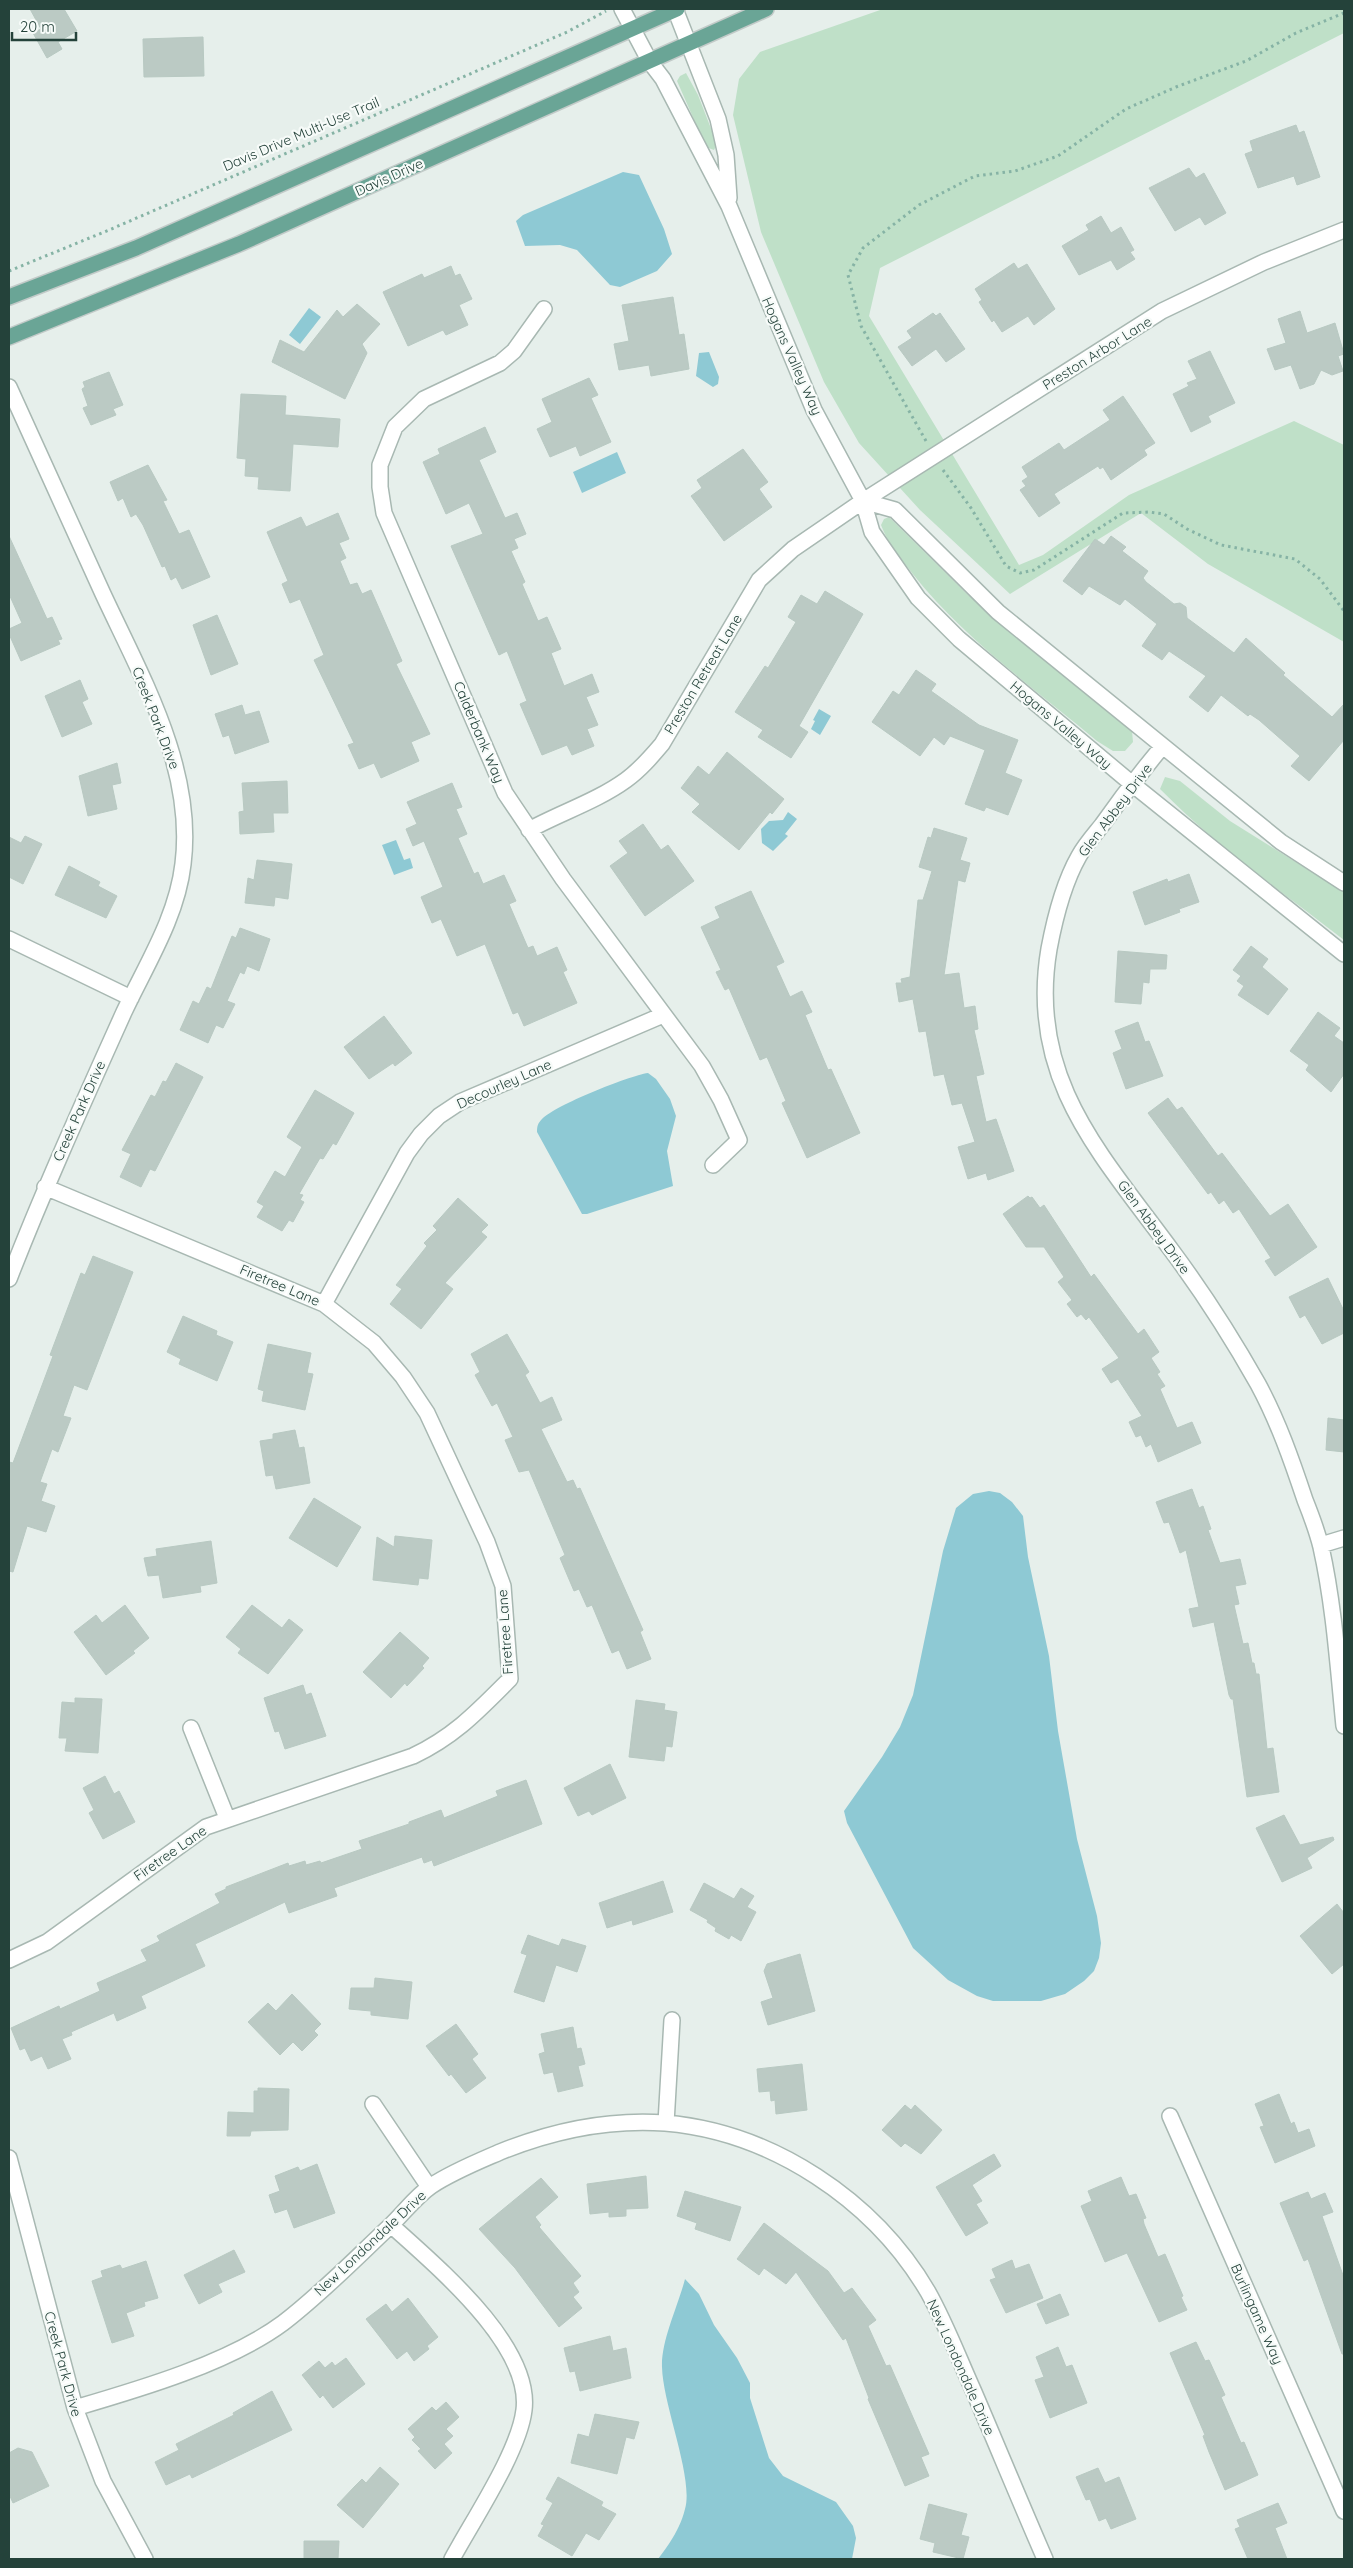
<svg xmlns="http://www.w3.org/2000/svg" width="1353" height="2568" font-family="Quicksand,sans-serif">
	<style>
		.green { fill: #bfe0c8 }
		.water { fill: #8ec9d4 }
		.building { fill: #bbcac4; stroke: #b8c9c2 }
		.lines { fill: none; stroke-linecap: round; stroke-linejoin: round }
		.street-casing { stroke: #a8b8b2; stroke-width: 18 }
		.primary-casing { stroke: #c2cac8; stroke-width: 18 }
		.path { stroke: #86b3a5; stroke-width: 3; stroke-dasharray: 2.5 4; stroke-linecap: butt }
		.street { stroke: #fff; stroke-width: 15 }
		.primary { stroke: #6aa596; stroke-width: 15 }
		.labels { text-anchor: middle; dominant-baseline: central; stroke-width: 4.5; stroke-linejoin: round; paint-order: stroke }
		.street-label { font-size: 14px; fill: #24423a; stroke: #f7fbf9 }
	</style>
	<rect width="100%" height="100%" fill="#e6efeb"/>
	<path class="green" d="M883,9H1344V33L880,268L869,316L1019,565L1043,555L1129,495L1294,421L1344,445V642L1208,564L1141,513L1010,594L920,510L859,443L824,382L761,232L733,115L739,79L760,52Z
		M686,73L698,95L717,144L714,150L706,147L677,81L680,76Z
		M889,517L968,595L1132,731L1133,742L1125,751H1113L1097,741C1034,688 963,638 912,573C900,557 888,544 881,525L884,519Z
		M1165,777L1180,781L1230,821L1344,892V940C1282,892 1215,845 1160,789Z"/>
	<path class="water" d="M623,172L639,175L664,229L672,254L657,271L620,287L610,285L577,250L560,245L525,246L516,221L523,215Z
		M309,308L321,317L300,344L289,335Z
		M709,352L719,377L718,384L713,387L696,376L699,353Z
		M617,452L626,473L582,493L573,472Z
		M819,709L831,716L820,735L811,729L815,721L813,720Z
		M788,812L797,819L785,834L788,836L773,851L762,843L761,829L769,821L783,820Z
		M396,840L404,860L410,858L413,868L394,875L382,845Z
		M648,1073L656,1079L670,1099L676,1116L667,1151L673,1186L587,1214H582L537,1132C537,1126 538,1123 542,1119C556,1105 628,1076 648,1073Z
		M989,1491L1000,1493L1012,1502L1023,1516L1028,1557L1049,1656L1058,1731L1077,1839L1097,1916L1101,1943L1099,1958L1094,1971L1084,1981L1065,1994L1041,2001H993L977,1996L948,1980L913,1948L847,1823L844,1811L882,1757L900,1727L913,1695L943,1551L956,1508L973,1494Z
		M685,2279L699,2294L714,2325L737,2358L750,2383V2398L769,2458L783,2476L836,2502L853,2526L856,2538L852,2559H658C670,2543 680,2529 685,2509C694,2478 663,2406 662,2367C661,2341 678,2306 685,2279Z"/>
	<path class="building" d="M30,9H64L77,31L58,42L62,49L47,58L33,33L41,29Z
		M203,37L204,76L144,77L143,39Z
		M1296,125L1299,133L1304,131L1320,177L1297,185L1294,176L1258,188L1245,154L1253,151L1250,141Z
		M1189,168L1196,178L1204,173L1226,213L1205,225L1200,217L1175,231L1149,188Z
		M1101,216L1111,233L1121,227L1134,250L1130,252L1135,259L1117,270L1111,260L1079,275L1062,246L1089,230L1086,225Z
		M1014,263L1018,269L1027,264L1055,309L1034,325L1028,316L1002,332L994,320L992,322L979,302L982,300L975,289Z
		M451,266L455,276L460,274L472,299L459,305L468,325L446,335L443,330L408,346L383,292L422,274L424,278Z
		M673,297L679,335L684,334L689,369L651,376L649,365L619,370L614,344L629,341L622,305Z
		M357,304L380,324L362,344L367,353L345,399L272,362L280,340L304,352L337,310L343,317Z
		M1300,311L1307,333L1335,323L1344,354L1338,356L1343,371L1332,375L1321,370L1314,384L1300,389L1291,365L1275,370L1267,349L1286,343L1278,319Z
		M933,313L936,316L940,313L965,349L946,362L936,349L912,366L898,347L912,338L907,331Z
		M1210,351L1235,403L1208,416L1211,422L1191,432L1173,394L1189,386L1187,383L1197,379L1188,361Z
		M109,372L123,405L113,409L116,415L91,425L83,408L88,406L82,389L85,387L83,382Z
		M589,378L598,395L591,398L611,442L580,456L576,446L550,457L537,429L552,422L542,399Z
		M241,394L286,396L285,415L340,419L338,447L293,444L290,491L258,489L259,477L245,476L246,459L237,458Z
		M1123,396L1155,443L1144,450L1147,455L1111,480L1103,467L1100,469L1098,466L1054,494L1060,503L1039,517L1020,490L1026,486L1022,481L1028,477L1022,467L1059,443L1064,450L1110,420L1103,410Z
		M485,427L496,452L479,460L505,518L517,513L526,534L514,539L518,548L511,551L525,582L522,584L538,621L547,617L561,649L551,653L564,686L592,674L599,692L586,697L598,725L587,729L594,746L572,755L567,745L542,755L520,704L527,701L507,651L499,655L451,546L483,534L469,503L446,514L423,462L440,454L438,449Z
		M743,449L768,482L759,489L772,507L724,541L691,496L702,488L697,480Z
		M148,465L167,500L163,501L179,534L189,530L210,577L182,589L176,577L171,580L165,566L162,567L143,525L136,514L131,517L123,498L118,501L110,482Z
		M338,513L349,539L339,543L346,558L340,561L350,585L357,583L362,594L371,590L402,661L396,664L430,734L411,742L419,761L381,778L374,763L359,769L348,745L354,743L314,660L324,655L300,599L290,603L282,584L288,581L267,532L301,517L306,527Z
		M9,536L47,619L52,617L62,639L58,640L60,644L21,661L9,634V629L22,623L9,594Z
		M1111,536L1126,547L1122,551L1148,571L1143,578L1146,582L1174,604L1180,603L1186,607L1187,618L1234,653L1246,638L1285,673L1283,675L1332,717L1344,704V740L1309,781L1291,766L1300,756L1259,720L1250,714L1248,716L1221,695L1208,712L1189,697L1206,676L1169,651L1162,660L1142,646L1157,624L1125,599L1120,605L1089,586L1082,595L1063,581L1095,539L1104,545Z
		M825,591L863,614L799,726L808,732L791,758L758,737L763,730L735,712L765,666L768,668L796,622L788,617L801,595L817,604Z
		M217,615L238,664L211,675L193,625Z
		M916,670L936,684L931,691L979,725L1018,740L1005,773L1022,780L1008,815L986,807L984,811L965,804L985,750L950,736L944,745L934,737L920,756L872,722L893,691L899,695Z
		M80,680L88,699L82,702L92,724L62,737L45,696Z
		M242,705L245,715L259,711L269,742L235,754L229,735L223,737L215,714Z
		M727,752L784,799L772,814L770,812L739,850L692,812L700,804L681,788L698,766L709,775Z
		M117,763L121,783L112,785L117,809L88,816L79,776Z
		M287,781L288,813H273L274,832L240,834L239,812L244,811L242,783Z
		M452,783L462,807L456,809L467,834L458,838L474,874L478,872L483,884L504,875L516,901L509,904L528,948L533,946L537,956L557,947L567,970L563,972L577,1003L524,1026L518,1012L513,1014L485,944L457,956L441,919L432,923L421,897L443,887L424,841L413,846L406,829L417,824L407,802Z
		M643,824L661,850L668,845L694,881L645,916L610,866L628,853L619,841Z
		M934,828L967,838L960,860L970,863L965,882L958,880L944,975L959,973L964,1008L975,1006L978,1029L974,1030L984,1074L976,1076L986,1122L996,1119L1014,1171L988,1180L986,1173L968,1179L958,1147L975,1142L962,1103L952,1105L944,1074L934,1076L926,1031L919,1032L913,999L899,1002L896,983H902L901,979L910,977L918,900H923L932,871L919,867L928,837L931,838Z
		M25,836L42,844L23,884L9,877V837L21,843Z
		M257,860L292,864L288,899L275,897L274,906L245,903L248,878L254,880Z
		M69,866L100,882L98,886L117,896L106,918L55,895Z
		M1189,874L1199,902L1179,909L1180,912L1145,925L1133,892L1167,879L1168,882Z
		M751,891L784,962L776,966L790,997L802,991L812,1012L805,1015L828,1070L831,1069L860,1133L807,1158L782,1103L786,1101L767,1057L760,1060L729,988L725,990L716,972L721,970L701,927L720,918L715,907Z
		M240,928L270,939L259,971L247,966L244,974L240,972L227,1001L235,1004L223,1028L216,1025L208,1043L180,1030L193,1001L199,1004L207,987L211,989L232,936L236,938Z
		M1251,946L1268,959L1262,967L1288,989L1268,1015L1238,995L1244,986L1237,981L1241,976L1233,970Z
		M1118,951L1167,955L1166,969H1150L1149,983L1143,982L1141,1004L1115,1002Z
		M1318,1012L1340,1028L1334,1036L1344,1043V1074L1331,1092L1306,1070L1309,1065L1290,1051Z
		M384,1016L412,1053L395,1066L393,1063L369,1079L344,1047Z
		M1138,1022L1145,1042L1149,1041L1163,1076L1126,1089L1113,1053L1122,1049L1115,1031Z
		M176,1063L203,1077L155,1171L150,1169L141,1187L120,1177L131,1154L122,1150L151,1095L155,1097L163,1081L166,1082Z
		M315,1090L354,1113L336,1145L333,1143L323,1159L320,1158L299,1194L303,1195L300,1200L304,1202L293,1222L289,1220L282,1231L257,1217L264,1206L257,1202L275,1171L285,1177L302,1147L287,1137Z
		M1168,1098L1177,1110L1182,1107L1218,1156L1222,1153L1270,1216L1288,1204L1317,1247L1275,1276L1265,1261L1271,1258L1239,1209L1233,1213L1224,1200L1219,1204L1211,1192L1208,1194L1148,1113Z
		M1028,1196L1030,1198L1032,1197L1040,1208L1044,1205L1091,1277L1094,1274L1138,1334L1144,1329L1159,1352L1151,1358L1160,1372L1157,1374L1165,1386L1160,1389L1177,1428L1192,1422L1201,1443L1158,1462L1151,1444L1146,1447L1141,1435L1136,1437L1129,1422L1142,1416L1118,1379L1111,1383L1102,1369L1119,1358L1089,1317L1086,1320L1081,1314L1077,1317L1067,1304L1072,1300L1058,1282L1064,1277L1044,1247H1026L1003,1214Z
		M458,1198L488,1225L481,1232L487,1237L445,1283L453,1289L421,1329L390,1304L402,1289L396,1285L427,1246L424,1243L437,1230L433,1226Z
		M93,1256L133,1272L87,1390L74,1385L63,1416L71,1418L58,1452L52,1449L40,1482L47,1484L41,1501L55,1506L46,1532L27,1526L13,1572L9,1571V1462L13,1463L53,1356L50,1355L81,1273L85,1275Z
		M1328,1278L1344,1311V1333L1322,1344L1305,1315L1300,1318L1289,1297Z
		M183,1316L217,1331L216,1335L233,1342L217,1381L179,1364L181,1359L167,1352Z
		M507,1334L529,1372L525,1375L540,1403L552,1397L562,1420L541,1429L567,1482L573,1480L577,1489L580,1488L643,1630L640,1632L651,1659L627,1669L619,1650L612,1653L592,1605L587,1607L579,1589L574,1591L560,1558L565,1555L529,1470L519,1472L505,1440L513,1437L497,1403L492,1406L475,1375L480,1372L471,1354Z
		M268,1344L311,1353L307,1373L313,1374L305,1410L262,1401L264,1391L258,1389Z
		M1328,1418L1344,1420V1452L1326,1450Z
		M295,1430L299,1448L304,1447L310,1483L276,1489L273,1475L266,1476L260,1441L273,1439V1434Z
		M1192,1489L1199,1508L1203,1506L1211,1529L1208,1530L1220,1563L1240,1559L1246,1584L1235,1586L1239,1604L1234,1605L1243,1644L1248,1643L1252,1663H1254L1256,1674H1259L1267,1749L1273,1748L1279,1792L1247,1797L1233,1699H1231L1229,1695L1214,1622L1193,1627L1189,1609L1199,1607L1186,1550L1180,1553L1169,1522L1164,1523L1156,1502Z
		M314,1498L361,1527L337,1567L289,1538Z
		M395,1536L432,1540L428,1579L419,1578L418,1585L373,1580L377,1537L394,1547Z
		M211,1541L217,1583L200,1586L201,1592L163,1598L159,1575L148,1576L144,1558L157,1556L156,1549Z
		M125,1605L149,1638L133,1651L135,1653L106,1675L74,1632L96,1615L102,1623Z
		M252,1605L282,1628L289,1619L303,1630L268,1674L238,1653L241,1649L226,1637Z
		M400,1632L429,1658L422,1666L424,1668L407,1686L405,1683L391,1698L363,1672Z
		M303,1685L306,1695L311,1693L326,1736L285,1749L279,1731L275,1732L264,1698Z
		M75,1698L102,1699L98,1753L65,1751L67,1738H59L62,1702L75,1703Z
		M636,1700L665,1704L664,1710L677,1712L672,1747L666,1746L664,1761L629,1757Z
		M610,1764L626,1798L592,1815L589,1811L578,1816L564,1788Z
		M105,1776L114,1794L119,1791L135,1822L103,1839L89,1813L94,1810L83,1788Z
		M526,1780L542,1824L434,1866L432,1860L424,1863L422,1857L334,1888L337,1896L289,1913L285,1902L195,1944L205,1966L141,1996L146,2008L117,2021L114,2013L71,2032L72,2035L62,2039L71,2059L48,2069L42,2056L31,2061L25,2048L20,2050L11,2028L59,2006L60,2009L100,1991L97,1983L147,1961L141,1950L160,1941L157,1936L220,1903L215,1894L226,1889V1887L288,1863L289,1866L305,1861L306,1865L320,1861L321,1863L362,1849L359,1841L409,1824V1822L441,1810L444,1818L498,1796L496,1791Z
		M1284,1815L1300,1845L1333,1837L1334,1840L1307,1858L1312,1868L1282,1882L1256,1828Z
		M663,1881L673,1912L633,1925L632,1920L607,1928L599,1903Z
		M704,1883L734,1899L741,1888L754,1896L747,1907L756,1912L741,1941L731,1935L729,1939L715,1931L716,1928L707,1922L708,1920L690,1910Z
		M1337,1904L1344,1913V1964L1332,1974L1300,1936Z
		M528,1935L559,1946L562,1939L586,1946L577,1972L556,1965L544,2002L514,1992L527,1955L521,1953Z
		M800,1954L815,2011L768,2025L761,2002L773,1998L764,1971L767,1964Z
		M375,1978L412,1982L408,2019L371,2015V2011L349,2009L351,1988H374Z
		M292,1994L321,2024L314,2031L318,2035L302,2051L293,2042L280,2055L248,2022L268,2003L276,2011Z
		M456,2024L478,2054L472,2059L486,2078L466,2093L451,2074L449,2076L426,2046Z
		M573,2027L577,2049L581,2048L585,2064L578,2066L583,2086L558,2092L553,2072L544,2074L539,2054L545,2052L541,2034Z
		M802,2064L807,2110L776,2114L775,2100L771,2101L770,2091L759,2092L757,2069Z
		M258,2088L289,2089L288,2130L251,2131L250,2136H227L228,2112L254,2113V2091H258Z
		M1279,2094L1291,2124L1294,2122L1298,2133L1309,2129L1315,2146L1275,2163L1260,2127L1264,2126L1255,2104Z
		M905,2105L911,2110L915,2105L942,2130L921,2154L905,2143L901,2147L882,2130Z
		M994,2154L1001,2166L972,2185L982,2201L976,2204L988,2223L966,2236L936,2187Z
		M317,2164L335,2213L294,2228L287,2209L275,2213L269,2195L280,2191L275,2176L298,2167L300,2171Z
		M646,2176L648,2208L626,2209V2216L609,2217V2212L590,2214L587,2184Z
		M1121,2177L1129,2196L1136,2194L1146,2218L1143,2219L1144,2224L1158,2257L1165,2254L1183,2296L1181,2297L1187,2310L1159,2322L1127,2253L1105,2262L1081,2206L1092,2201L1088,2191Z
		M541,2178L558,2197L535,2217L541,2225L539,2227L581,2276L573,2283L579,2292L573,2297L582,2308L559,2327L515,2268L479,2229Z
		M685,2191L741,2207L730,2241L695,2229L697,2223L677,2216Z
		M1308,2192L1311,2199L1325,2193L1333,2212L1322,2216L1344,2278V2354H1342L1308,2259L1304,2261L1280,2203Z
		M764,2223L828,2271L844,2293L852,2288L876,2320L868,2326L886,2366L890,2365L929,2454L921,2457L929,2476L905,2486L868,2399L869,2398L846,2338L843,2340L796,2272L786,2284L764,2268L759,2275L737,2259Z
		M234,2250L245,2272L218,2284L222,2292L199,2304L184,2275Z
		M1012,2260L1015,2269L1029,2264L1043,2298L1006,2313L990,2280L996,2278L992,2269Z
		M146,2261L158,2298L144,2302L145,2306L126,2313L134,2336L112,2343L92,2281L103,2277L101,2271L120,2265L122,2269Z
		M1060,2294L1069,2315L1046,2324L1037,2304Z
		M408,2298L438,2337L427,2346L429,2349L414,2361L407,2351L397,2359L366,2319L386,2304L392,2312Z
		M610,2336L613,2351L626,2348L631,2378L580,2391L575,2371L570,2372L564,2348Z
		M1196,2342L1205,2361L1209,2360L1225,2395L1221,2397L1241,2443L1244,2442L1258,2475L1225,2490L1209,2452L1203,2436L1205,2435L1170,2353Z
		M1058,2347L1066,2367L1072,2365L1087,2403L1050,2418L1035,2380L1044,2377L1036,2357Z
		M346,2358L365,2384L333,2408L323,2395L320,2398L302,2375L319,2361L325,2368L332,2362L335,2366Z
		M272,2391L292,2430L192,2478L190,2474L166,2485L155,2462L179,2450L176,2444L234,2415L233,2413Z
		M446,2402L459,2417L446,2429L453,2436L444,2444L452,2453L435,2469L418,2451L421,2449L412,2440L415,2437L408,2429L432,2407L436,2411Z
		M595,2414L639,2422L634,2439L626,2437L617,2474L571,2463L578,2434L589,2437Z
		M18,2448L32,2452L49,2486L13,2503L9,2494V2453Z
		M380,2467L399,2484L363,2528L337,2505L355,2486L362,2479L366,2483Z
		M1098,2468L1105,2483L1119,2477L1136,2519L1111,2529L1106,2518L1099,2521L1090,2499L1086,2500L1076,2477Z
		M558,2477L603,2502L601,2506L616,2514L599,2540L586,2533L572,2556L538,2536L544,2525L541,2524L553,2503L546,2499Z
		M1278,2503L1287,2523L1275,2528L1287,2559H1248L1235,2529L1240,2527L1237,2520Z
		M929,2504L967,2514L961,2535L969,2537L963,2559L933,2552L935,2543L920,2539Z
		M304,2541H339L338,2559H304Z"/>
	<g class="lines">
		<defs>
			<path id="street" d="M622,9L650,62L663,79L729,206L814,410L863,501L872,532L918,598L959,639L1131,783L1344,954
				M675,9L718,119L726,155L729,198
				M544,309L514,351L500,363L424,399L395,427L380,465V487L384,513L505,793L563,879L702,1066L721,1100L739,1140L713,1165
				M9,387C40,456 72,525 103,594C142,678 195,769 183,864C177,917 146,965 124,1012C84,1101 44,1189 9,1279
				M863,501L895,510L998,612L1281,842L1344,883
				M1162,747C1141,772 1121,798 1102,825C1094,835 1085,845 1079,856C1063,884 1055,917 1049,949C1027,1079 1101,1154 1172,1251C1204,1294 1232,1338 1258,1384C1278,1421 1292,1461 1305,1500C1311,1515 1317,1531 1321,1547C1334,1605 1338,1666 1344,1726
				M529,830C560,813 597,801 626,780C640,770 651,757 662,744L759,580L793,549L863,501L1162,311L1264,262L1344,230
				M9,939L131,998
				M324,1304L407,1153L421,1134L439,1116L460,1102L663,1015
				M1321,1545L1344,1538
				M191,1728L227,1818
				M9,1960L47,1942L206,1827L413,1756C455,1736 478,1711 510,1679L503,1586L487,1542L427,1413L403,1377L374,1343L324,1304L45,1187
				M373,2104L429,2187
				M1170,2116L1344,2511
				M666,2123L672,2020
				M9,2158L75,2408L103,2481L145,2559
				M391,2225C436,2266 532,2345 524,2410C519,2452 473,2520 452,2559
				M75,2408C140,2389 229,2363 283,2323C321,2294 355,2259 389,2227C403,2214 415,2197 431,2186C452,2172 477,2162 500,2152C552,2131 609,2119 665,2123C772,2132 874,2200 928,2292C946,2324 959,2359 974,2392C998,2448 1021,2504 1045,2559"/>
			<path id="primary" d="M9,297L136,248L677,9
				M9,337L239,244L766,9"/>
		</defs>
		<use href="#street" class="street-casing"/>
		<use href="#primary" class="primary-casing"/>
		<path class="path" d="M9,271L109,230L567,32L606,11
			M926,441L861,326L848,275L863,248L919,205L975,176L1015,171L1058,156L1126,109L1176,87L1246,61L1296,33L1344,13
			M943,470L971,508L1006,566L1020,573L1034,570L1123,513L1149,512L1164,514L1187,529L1221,545L1295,559L1320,579L1344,611"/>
		<use href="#street" class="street"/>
		<use href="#primary" class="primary"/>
	</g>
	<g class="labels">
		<g class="street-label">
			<text transform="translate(301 134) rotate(-23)">Davis Drive Multi-Use Trail</text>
			<text transform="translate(389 177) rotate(-24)">Davis Drive</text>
			<text transform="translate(1097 353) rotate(-32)">Preston Arbor Lane</text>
			<text transform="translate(792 356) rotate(66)">Hogans Valley Way</text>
			<text transform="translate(703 674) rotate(-59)">Preston Retreat Lane</text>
			<text transform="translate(156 718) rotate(69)">Creek Park Drive</text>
			<text transform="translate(1061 725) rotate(40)">Hogans Valley Way</text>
			<text transform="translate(479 732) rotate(67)">Calderbank Way</text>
			<text transform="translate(1115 810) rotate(-53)">Glen Abbey Drive</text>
			<text transform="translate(504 1084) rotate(-24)">Decourley Lane</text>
			<text transform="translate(79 1111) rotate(-66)">Creek Park Drive</text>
			<text transform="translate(1154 1227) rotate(54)">Glen Abbey Drive</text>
			<text transform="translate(280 1285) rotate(23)">Firetree Lane</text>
			<text transform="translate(505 1632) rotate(-94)">Firetree Lane</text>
			<text transform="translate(170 1853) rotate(-35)">Firetree Lane</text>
			<text transform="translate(370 2243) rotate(-43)">New Londondale Drive</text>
			<text transform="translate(1257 2314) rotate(66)">Burlingame Way</text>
			<text transform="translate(63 2364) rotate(75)">Creek Park Drive</text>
			<text transform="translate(961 2367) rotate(66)">New Londondale Drive</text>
		</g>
	</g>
	<rect width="1353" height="2568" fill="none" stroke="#24423a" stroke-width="20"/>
	<path d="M12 32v8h64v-8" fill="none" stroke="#24423a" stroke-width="2.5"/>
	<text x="20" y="32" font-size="15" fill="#24423a" stroke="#f7fbf9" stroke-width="4" paint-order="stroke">20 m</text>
</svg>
